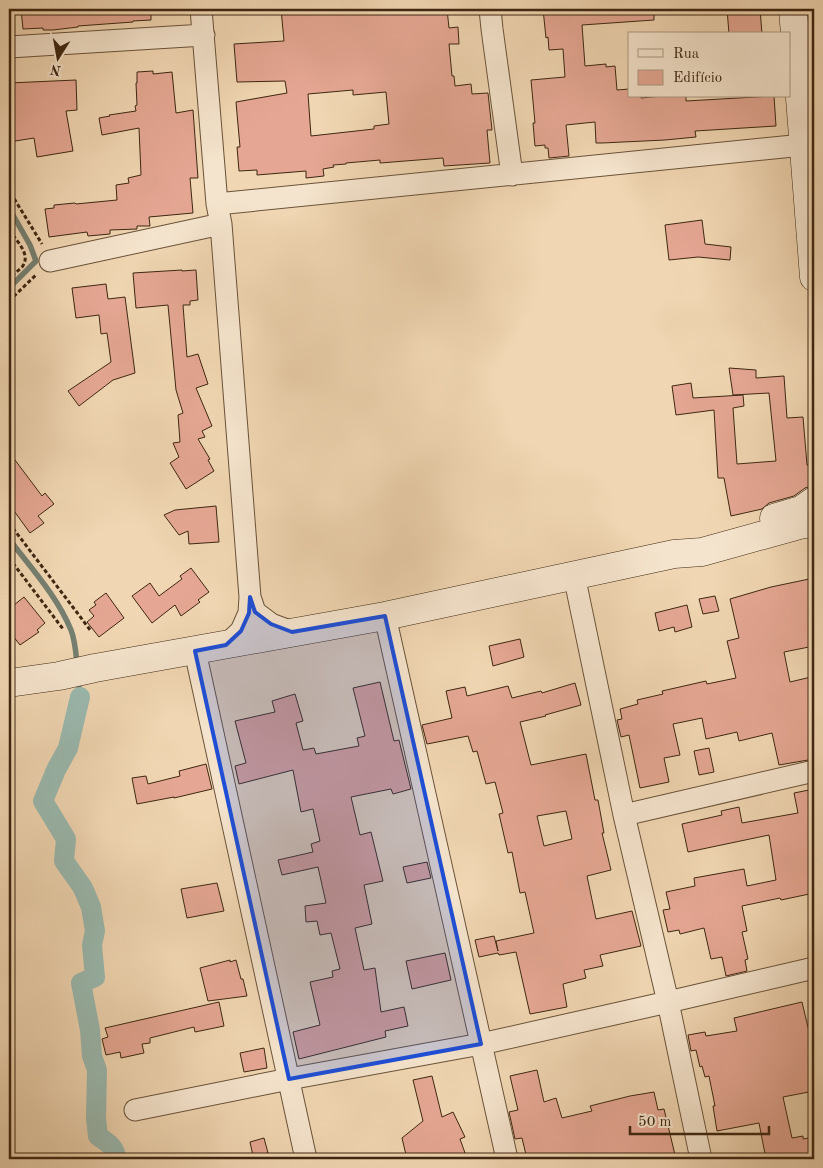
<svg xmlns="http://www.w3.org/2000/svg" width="823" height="1168" font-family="'Old Standard TT',serif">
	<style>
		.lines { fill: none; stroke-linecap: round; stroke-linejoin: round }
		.stream { stroke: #757f70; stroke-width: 5.5 }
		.canal { stroke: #9ab9af; stroke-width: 20 }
		.building { fill: #e5a793; stroke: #3e2711; fill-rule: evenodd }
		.street-casing { stroke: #6a5339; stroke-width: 23 }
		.secondary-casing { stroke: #3e2711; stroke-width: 29 }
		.path { stroke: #3e2711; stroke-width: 3; stroke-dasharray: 4 2.5; stroke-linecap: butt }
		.street { stroke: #f5e4cd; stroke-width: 21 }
		.secondary { stroke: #f5e4cd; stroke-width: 28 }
		.marked { fill: #1d4ed8; fill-opacity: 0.2; stroke: #1d4ed8; stroke-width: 4; stroke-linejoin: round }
	</style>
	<rect width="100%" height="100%" fill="#f0d6b2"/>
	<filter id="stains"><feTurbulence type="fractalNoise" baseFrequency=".004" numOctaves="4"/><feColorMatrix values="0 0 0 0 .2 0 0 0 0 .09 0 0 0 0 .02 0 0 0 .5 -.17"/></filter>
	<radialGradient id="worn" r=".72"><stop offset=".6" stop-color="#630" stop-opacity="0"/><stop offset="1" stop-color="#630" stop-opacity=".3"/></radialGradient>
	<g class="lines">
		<path class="stream" d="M9,208L30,245L36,261L9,288
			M9,539C31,568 57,596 71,630C75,640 76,653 77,664
			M78,679L80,697"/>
		<path class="canal" d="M80,697L68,748L56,770L43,801L66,839L64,861L83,888L91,907L95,931L92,945L95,977L81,983L90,1030L92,1056L97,1070L96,1118L98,1136C107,1142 116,1147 116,1159"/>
	</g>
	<path class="building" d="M21,9H151V20L133,21V22L78,26V27L53,30H43V28L23,29Z
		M281,9H447L449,28L458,27L459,44H449L452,76H454L455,86L471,84L472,94L488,93L492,130H487L490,163L444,166L443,158L380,163V160L346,163V164L333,165L334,167L323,169L324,176L306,178V171L257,175V170L239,171L237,147H240L236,102L287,93L285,81L237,82L234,44L284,41ZM353,90V95L386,92L389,124L374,126V129L311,136L308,94Z
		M543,9H654V20L582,25L585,66L606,64V67L615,66L617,90L629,89V96H641V98L662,96H686V101L774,96L776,126L695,131L696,137L665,140L602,143H596L595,122L566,125L569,156L549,158L548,148H545V145L535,146L533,123H535L531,80L565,77L563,49L549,50L548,37L546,38Z
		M727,9H760L762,34H729Z
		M153,71V74L172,72L176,113L193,110L198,178H190L193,213L149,217L150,226H137V229L110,230V234L88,236L87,232L49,237L45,209L54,208V205L75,203L76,204L117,200L116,185L129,183L128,178L141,175L139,128L102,135L99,118L110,116L109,115L136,111L135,106L137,105L136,83H137V72Z
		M76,80L77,110L66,111L73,151L37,157L34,138L9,142V83Z
		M702,220L705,244L731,247L730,260L698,257L669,260L665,225Z
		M182,270V271L196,270L198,300L190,301V305H183L187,357L198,354L208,384L196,388L212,426L202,431L205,437L198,439L210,459L208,460L214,471L186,489L170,463L179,457L173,443L180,442L178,415L183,413L176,390L168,305L136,308L133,273Z
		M106,284L108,299L125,297L135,373L113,380L79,406L68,391L111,362L107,333L101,334L99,315L76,318L72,288Z
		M729,368L756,370V378L784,376L787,418L803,417L807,465L814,464V479L812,486L805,488L794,496L769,503L762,509L731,516L724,478H718L714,410L676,415L672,386L691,383L693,398L743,395L744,406L733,408L737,464L776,461L769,393L733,395Z
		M9,452L42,496L45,493L54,504L38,516L44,523L30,533L9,504Z
		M216,506L219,542L189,544L188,531L179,535L164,515L175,510Z
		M191,568L209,592L198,600L200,602L181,616L175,605L152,623L132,596L150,583L159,596L182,579L180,576Z
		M814,578V646L784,652L790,682L811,677L814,693V719L810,720L814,738V759L779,765L772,733L739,741L737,732L706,739L702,718L673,724L680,755L664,758L669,782L640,788L629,735L621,737L617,720L622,719L620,709L638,704L637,700L663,694L662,691L706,681L707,684L736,678L727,641L739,638L730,599L771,587Z
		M106,593L124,618L99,637L87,622L94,616L89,610L96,605L94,602Z
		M715,596L719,611L703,614L699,599Z
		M24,597L45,623L37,630L39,632L20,645L9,631V609Z
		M687,605L692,627L675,632L674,627L659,631L655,613Z
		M520,639L524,657L493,666L489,646Z
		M380,682L394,741L399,740L411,789L393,794L391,789L351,797L360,835L371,832L383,881L364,885L372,924L355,928L364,970L375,968L381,1012L404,1007L408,1026L385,1031L386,1037L299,1059L293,1032L320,1025L310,982L333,977L332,971L340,969L331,933L320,935L317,921L306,922L305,906L326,903L318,867L282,875L278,860L313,852L311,844L320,841L313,809L301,812L293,770L239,784L235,766L246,763L235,721L275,712L272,701L295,694L303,721L296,723L303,750L314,748L316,754L359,746L357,738L365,736L353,688Z
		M575,683L581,705L545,715L546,716L520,722L531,765L586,754L595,800H598L604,833H602L611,870L587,876L596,919L632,911L641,946L600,955L603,966L584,970L586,978L563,984L567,1007L530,1014L516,952L499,955L498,953L479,957L475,940L494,936L498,951L496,941L534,933L525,892L520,893L512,852L508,853L499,814L503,813L495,782L486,784L477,751L473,752L468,736L427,744L422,725L452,718L446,691L465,687L467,696L508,686L512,698L541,691L542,693ZM566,811L572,839L544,846L537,816Z
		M709,748L714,772L699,775L694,751Z
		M206,764L212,789L174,798V797L137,804L132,778L146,776L148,784L180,776L179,771Z
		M814,789V893L781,900L780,898L742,906L747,931L742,932L748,959L745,960L747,971L726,976L722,957L711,959L704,928L680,934L679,930L668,932L663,910L670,909L666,892L695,886L694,878L744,869L747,886L776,880L769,835L688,852L682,824L722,815L721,811L739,807L742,823L798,813L794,793Z
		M427,862L431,878L407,883L403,867Z
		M217,883L224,911L187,918L181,889Z
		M445,953L451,980L412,989L406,961Z
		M230,960V962L236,960L241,979H243L247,996L208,1001L200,968Z
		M219,1002L224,1026L195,1032L194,1027L150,1038V1043L142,1044L144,1053L121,1058L120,1052L106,1055L102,1039L108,1037L105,1028Z
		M802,1002L811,1040L814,1039V1091L783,1097L792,1138L803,1136V1139L814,1137V1159H766L759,1123L717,1131L713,1106H715L709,1076L705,1077L702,1066L700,1067L696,1050L691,1051L688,1035L705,1032L706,1036L737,1031L734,1018Z
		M264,1048L267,1068L244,1072L240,1053Z
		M537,1070L544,1102L556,1098L562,1118L592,1111L590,1106L630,1096L654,1092L658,1110L664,1109L676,1159H527L522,1138L515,1139L509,1112L518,1110L510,1076Z
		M432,1076L442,1117L453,1112L465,1137L460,1139L465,1153L443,1159H407L402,1138L423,1121L413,1080Z
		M264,1138L268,1153L253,1156L250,1142Z"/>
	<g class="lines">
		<defs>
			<path id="street" d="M201,9L217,204L221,224L250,597L249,613L241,631L226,645
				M490,9L492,29L512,175
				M9,47L204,35
				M217,204L803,145
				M50,261L221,224
				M574,575L624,815L668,1002L701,1159
				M250,597L255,612L271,624L292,632
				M385,616L507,1159
				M195,651L306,1159
				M624,815L814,771
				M135,1110L289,1079L481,1044L668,1002L814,968"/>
			<path id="secondary" d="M793,9L814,277
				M774,518L801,510L814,501
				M9,683L59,676L95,668L385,616L674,554L702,552L803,524L814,525"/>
		</defs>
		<use href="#street" class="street-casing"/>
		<use href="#secondary" class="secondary-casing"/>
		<path class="path" d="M9,187L10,192L42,244
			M9,230C16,240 32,255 22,267C18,271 13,274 9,278
			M9,301L37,274
			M9,523L91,631
			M9,558L63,629"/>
		<use href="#street" class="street"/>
		<use href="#secondary" class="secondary"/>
	</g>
	<path class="marked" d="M250,597L255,612L271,624L292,632L385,616L481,1044L289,1079L195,651L226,645L241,631L249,613Z"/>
	<rect width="823" height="1168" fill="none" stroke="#f0d6b2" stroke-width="30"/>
	<rect x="10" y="10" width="803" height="1148" fill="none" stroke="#3e2711" stroke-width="2.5"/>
	<rect x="15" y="15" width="793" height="1138" fill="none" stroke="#3e2711"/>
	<rect x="628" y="32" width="162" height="65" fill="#f5e4cd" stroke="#ac9882"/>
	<rect x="638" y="49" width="25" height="8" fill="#f5e4cd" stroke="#ac9882"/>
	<text x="673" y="58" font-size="15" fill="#3e2711">Rua</text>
	<rect x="638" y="70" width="25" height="15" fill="#e5a793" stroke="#ac9882"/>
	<text x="673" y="82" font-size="15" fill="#3e2711">Edifício</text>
	<g transform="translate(58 58) rotate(191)" stroke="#f5e4cd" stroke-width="4" paint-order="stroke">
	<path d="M0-4L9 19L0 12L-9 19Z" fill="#3e2711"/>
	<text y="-8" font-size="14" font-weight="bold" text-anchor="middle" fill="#3e2711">N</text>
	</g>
	<path d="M630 1126v8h139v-8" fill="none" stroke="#3e2711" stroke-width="2.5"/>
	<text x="638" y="1126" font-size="15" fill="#3e2711" stroke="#f5e4cd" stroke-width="4" paint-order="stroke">50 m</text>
	<rect width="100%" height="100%" filter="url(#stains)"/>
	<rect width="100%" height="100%" fill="url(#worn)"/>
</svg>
